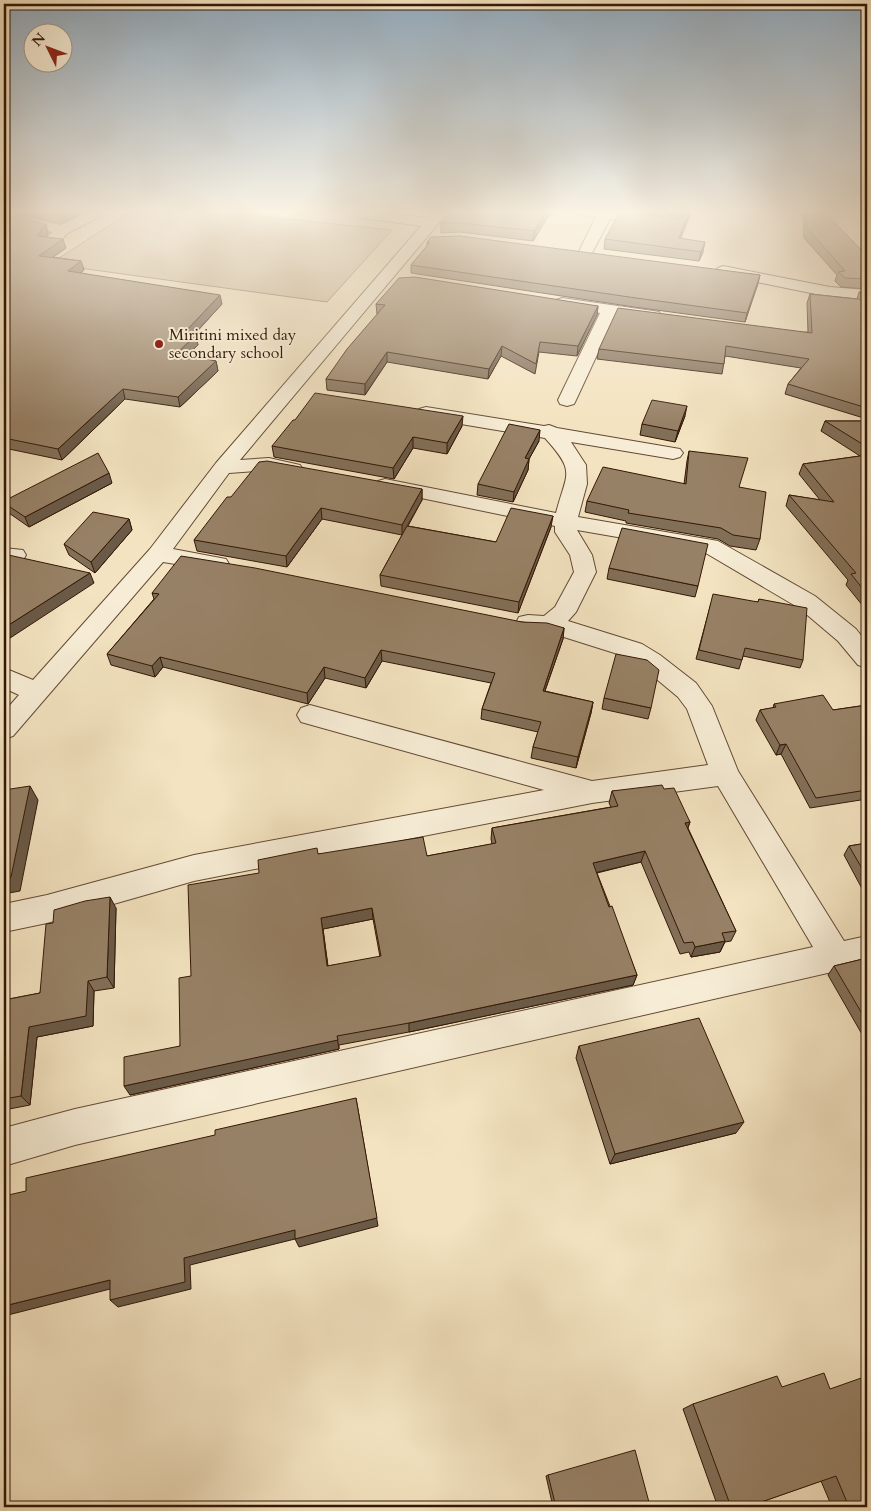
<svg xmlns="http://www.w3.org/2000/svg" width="871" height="1511" font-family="Cardo,serif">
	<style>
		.green { fill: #d3c0a0; stroke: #846c52 }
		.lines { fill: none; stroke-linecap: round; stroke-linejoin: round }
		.minor-casing { stroke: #644a34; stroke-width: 2 }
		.minor { fill: #f7edd6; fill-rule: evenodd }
		.wall { fill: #826f58; stroke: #341705; fill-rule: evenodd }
		.shaded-wall { fill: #6a5a47; stroke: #341705 }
		.building { fill: #978166; stroke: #341705; fill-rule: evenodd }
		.poi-dot { fill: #8f2418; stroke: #f7edd6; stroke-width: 2 }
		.labels { text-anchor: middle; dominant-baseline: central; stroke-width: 4; stroke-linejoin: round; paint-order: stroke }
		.far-poi-label { font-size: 16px; fill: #341705; stroke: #f7edd6; text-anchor: start }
	</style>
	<rect width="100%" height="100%" fill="#f3e3c0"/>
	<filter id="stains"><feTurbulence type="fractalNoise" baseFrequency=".004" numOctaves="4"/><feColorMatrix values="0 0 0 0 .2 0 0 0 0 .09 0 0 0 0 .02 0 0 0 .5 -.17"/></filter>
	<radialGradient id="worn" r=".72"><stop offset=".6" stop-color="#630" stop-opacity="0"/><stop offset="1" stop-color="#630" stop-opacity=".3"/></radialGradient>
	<path class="green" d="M130,212H221L392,230L327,302L50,264Z"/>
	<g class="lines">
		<defs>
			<path id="minor" d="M88,212H105L103,215L68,233L56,244H46L44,241L52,232L4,221V213L61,225Z
				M343,212H378L428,218L434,212H448L240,460L269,458L300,465L303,469L300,473L293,475L269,470L229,473L173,549L226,559L229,564L226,569L218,571L163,562L13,736L4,739V712L19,695L4,688V668L33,680L150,549L216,463L421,226L350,216Z
				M579,212H623L654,215L659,216L661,219L659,222L654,223L610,219L592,253L590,256H580L578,253L596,217L581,215Z
				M723,266L830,287L867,290V300L830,297L718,274L715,271L718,268Z
				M562,298L653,311L659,312L661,316L659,320L653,321L615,316L576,400L574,404L567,406L560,404L558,400L600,313L556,306L554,303L556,300Z
				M426,407L544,426L549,425L557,428L680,449L683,453L680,457L673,459L571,442L586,465L587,484L578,517L718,541L815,596L856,629L867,643V668L858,665L838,641L799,608L704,552L577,530L592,555L596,572L576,612L568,621L642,644L660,655L696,683L712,706L738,771L844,941L867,936V964L75,1145L4,1166V1128L75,1109L813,947L718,786L592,803L194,881L47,923L4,932V904L47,895L194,855L544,790L301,722L297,715L301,708L310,705L592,781L708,765L687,709L678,697L642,667L624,656L548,632L519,629L516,623L519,617L528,615L544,616L555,607L574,572L570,555L555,532V526L378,489L375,485L378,481L385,479L556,513C566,473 577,473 545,438L419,417L417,413L419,409Z
				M4,548L23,550L26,555L23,560L4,562Z"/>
		</defs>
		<use href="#minor" class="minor-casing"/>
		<use href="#minor" class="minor"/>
	</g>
	<path class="wall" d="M4,212H86L61,223Z
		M291,212H308L307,213Z
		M451,212H551L533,241L460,232L441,233V223Z
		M640,212H691L680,239L703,252L699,261L604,249L605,239L680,217L679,216Z
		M803,212H824L867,256V289L841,287L835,281L837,275L804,238Z
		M4,214L48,233L46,237L66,248L53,257L81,261L84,270L81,273L222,304L194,335L198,345L187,355L216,361L218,371L180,407L125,399L62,460L4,448Z
		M427,242L760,275L745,322L634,307L411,273V265L427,246Z
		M859,292H867V419L785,394L788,384L801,368L725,356L722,374L597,359L599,349L808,332L807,303L810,294L857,299Z
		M376,304L598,306L597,315L577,356L539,352L535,374L501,356L488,379L387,362L365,395L327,390L326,379L378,314H377Z
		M685,416L675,442L640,435L642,424Z
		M825,421H867V611L846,585L848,580L786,506L789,495L820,500L799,474L803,464L860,456L821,431Z
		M462,426L447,454L413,448L394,479L274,457L272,446Z
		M539,441L529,459L528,470L513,502L477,495L478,484Z
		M689,451L739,487L760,539L756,550L730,546L718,539L626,523V521L585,512L587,501L684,484L687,461Z
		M112,483L29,527L6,511L4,506V501Z
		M422,489V500L408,526L496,542L551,527L518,613L381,586L380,575L402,535L322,519L287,567L197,551L194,540L231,497Z
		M129,519L132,530L95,573L69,555L64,544Z
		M609,568L698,586L695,597L607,579Z
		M152,593L522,622L564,628L563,639L545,691L593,702L591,713L576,768L531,758L533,747L538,732L481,719L482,709L491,683L382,661L366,688L325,678L308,704L163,667L155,677L111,665L107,654L154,599Z
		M759,599L803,660L800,668L743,656L739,669L696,659L711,603L758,602Z
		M604,698L651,708L648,719L602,709Z
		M774,704L833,710L867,705V799L810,808L781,754L776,755L756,720L760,710L773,708Z
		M664,789L690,822L688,828L736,931L731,941L725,942L720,952L691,957L689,952L680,954L641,862L597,873L637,975L633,985L409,1032L339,1045V1049L130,1095L180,1046L191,976L259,873L318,854L427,856L492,844L491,839L492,828L611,807L609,803L612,791ZM373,919L380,957L328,966L323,929Z
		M867,843V898L844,855L849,846Z
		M116,908L114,988L94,991L93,1026L37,1037L30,1105L4,1110V1000L40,993L53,923Z
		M867,958V1043L828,975L834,966Z
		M579,1046L736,1133L610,1164L576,1058Z
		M782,1387L867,1507H832L821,1481L747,1507H718L683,1409L693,1404Z
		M548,1475L645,1507H553L546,1476Z"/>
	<path class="shaded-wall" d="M64,212H86L61,223L58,214Z
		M546,212H551L533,241L534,231Z
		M689,212H691L677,248L679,238Z
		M46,224L48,233L40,245L37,236Z
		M63,239L66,248L42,265L39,256Z
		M705,242L703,252L699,261L701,252Z
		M81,261L84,270L71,281L68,271Z
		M760,275L758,284L745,322L747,313Z
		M220,295L222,304L186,343L184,333Z
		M598,306L597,315L577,356L578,346Z
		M196,335L198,345L179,363L177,353Z
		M502,346L501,356L488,379L489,369Z
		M387,352V362L365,395V384Z
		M216,361L218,371L180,407L178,397Z
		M123,389L125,399L62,460L58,449Z
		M687,406L685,416L675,442L678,431Z
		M463,416L462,426L447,454V443Z
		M540,430L539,441L529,459L528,470L513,502L514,492L525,458Z
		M413,437V448L394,479L393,468Z
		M109,473L112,483L29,527L25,517Z
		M422,489V500L402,535V525Z
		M321,508L322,519L287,567L286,556Z
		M553,516L551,527L518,613L519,602Z
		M129,519L132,530L95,573L91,562Z
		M90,573L94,583L4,642V628Z
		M564,628L563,639L541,702L543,691Z
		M381,650L382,661L366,688L365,678Z
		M160,657L163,667L155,677L152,666Z
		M324,667L325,678L308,704L307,693Z
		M593,702L591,713L576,768L578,757Z
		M786,744L781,754L776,755L780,745Z
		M30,786L38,800L20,891L9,893L8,901L4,903V879Z
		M690,822L686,833L685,823Z
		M645,851L641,862L590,874L593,863Z
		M110,897L116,908L114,988L107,977Z
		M372,908L373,919L323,929L329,976L321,918Z
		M725,941L720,952L691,957L695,947Z
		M637,975L633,985L409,1032V1023Z
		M88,981L94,991L93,1026L37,1037L30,1105L21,1096L29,1027Z
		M337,1036L339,1049L130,1095L124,1086Z
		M356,1098L378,1226L299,1247L295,1239L190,1265L191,1289L118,1307L110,1300L184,1258Z
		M744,1122L736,1133L610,1164L615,1154Z
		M110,1280L118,1287L4,1316V1306Z"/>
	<path class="building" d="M46,212H64L58,214Z
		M451,212H546L534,231L460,223H441Z
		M620,212L676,218L681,217L684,213V212H689L679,238L705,242L701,252L605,239Z
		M806,212H824L867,256V279L845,278L838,272L845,271L807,228Z
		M4,214L46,224L37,236L63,239L39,256L81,261L68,271L220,295L184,333L196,335L177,353L216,361L178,397L123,389L58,449L4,438Z
		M460,236L760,275L747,313L636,298L411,265L430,242H427L431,237Z
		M415,277L598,306L578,346L540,342L536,364L502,346L489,369L387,352L365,384L326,379L347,349L385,305L376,304L399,278Z
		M859,292H867V408L788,384L809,359L726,346L724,364L599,349L618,308L812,333L810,294L867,300Z
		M315,393L463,416L447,443L413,437L393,468L272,446L293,420H295Z
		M652,400L687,406L678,431L642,424Z
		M825,421H867V447Z
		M509,424L540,430L525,458L529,459L514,492L478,484Z
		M689,451L748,458L739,487L766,492L760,539L733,535L721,528L628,513L629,510L587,501L603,467L686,484Z
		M98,453L109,473L25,517L4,503V501Z
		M867,455V594L851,574L856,573L789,495L834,502L803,464Z
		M267,461L422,489L402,525L321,508L286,556L194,540L227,497H231L259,462Z
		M511,508L553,516L519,602L380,575L407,526L496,542Z
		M93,512L129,519L91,562L64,544Z
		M622,528L708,544L698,586L609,568Z
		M4,554L90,573L4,628Z
		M181,556L255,568L522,622L547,623L564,628L543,691L593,702L578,757L533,747L541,722L482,709L495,673L381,650L365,678L324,667L307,693L160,657L152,666L107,654L159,594L152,593Z
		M713,594L758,602L759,599L807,608L803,660L745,648L742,660L699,650Z
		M616,654L647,660L659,670L651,708L604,698Z
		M823,695L833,710L867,705V790L816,798L786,744L780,745L760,710L776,707L774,704Z
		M662,785L664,789L674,788L690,822L685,823L736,931L722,933L725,941L695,947L693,942L684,943L645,851L593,863L609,907L612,906L637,975L409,1023L337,1036L338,1040L124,1086V1057L180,1046L179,978L191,976L188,885L259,873L258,860L317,848L318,854L423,837L427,856L496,843L492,828L618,806L612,791ZM372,908L381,956L327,966L321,918Z
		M30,786L11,877L4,879V790Z
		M867,843V877L849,846Z
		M110,897L107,977L88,981L86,1016L29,1027L21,1096L4,1099V1000L40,993L46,924L53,923L54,910L85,901Z
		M867,958V1022L834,966Z
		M699,1018L744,1122L615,1154L579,1046Z
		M356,1098L377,1218L295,1239V1230L184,1258L185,1282L110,1300V1280L4,1306V1196L26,1191V1178L215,1135V1130Z
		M824,1373L830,1389L867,1376V1507H849L836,1476L747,1507H731L693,1404L777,1376L782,1387Z
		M635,1450L650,1506L645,1507H556L548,1475Z"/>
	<linearGradient id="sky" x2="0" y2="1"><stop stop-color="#92abbe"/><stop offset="0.5" stop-color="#faf2e3"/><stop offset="1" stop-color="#faf2e3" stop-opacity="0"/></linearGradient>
	<rect width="871" height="423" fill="url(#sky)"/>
	<circle class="poi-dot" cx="159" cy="344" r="5"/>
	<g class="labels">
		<g class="far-poi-label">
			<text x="169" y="335">Miritini mixed day<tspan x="169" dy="18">secondary school</tspan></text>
		</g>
	</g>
	<rect width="871" height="1511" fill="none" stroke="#f3e3c0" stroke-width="20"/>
	<rect x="5" y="5" width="861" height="1501" fill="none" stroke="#341705" stroke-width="2.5"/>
	<rect x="10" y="10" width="851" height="1491" fill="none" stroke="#341705"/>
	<g transform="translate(48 48) rotate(312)"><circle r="24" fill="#f7edd6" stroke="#a99782"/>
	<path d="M0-4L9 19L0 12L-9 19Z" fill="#8f2418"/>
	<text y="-8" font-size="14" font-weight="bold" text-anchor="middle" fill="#341705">N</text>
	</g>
	<rect width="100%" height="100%" filter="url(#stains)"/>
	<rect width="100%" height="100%" fill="url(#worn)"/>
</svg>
